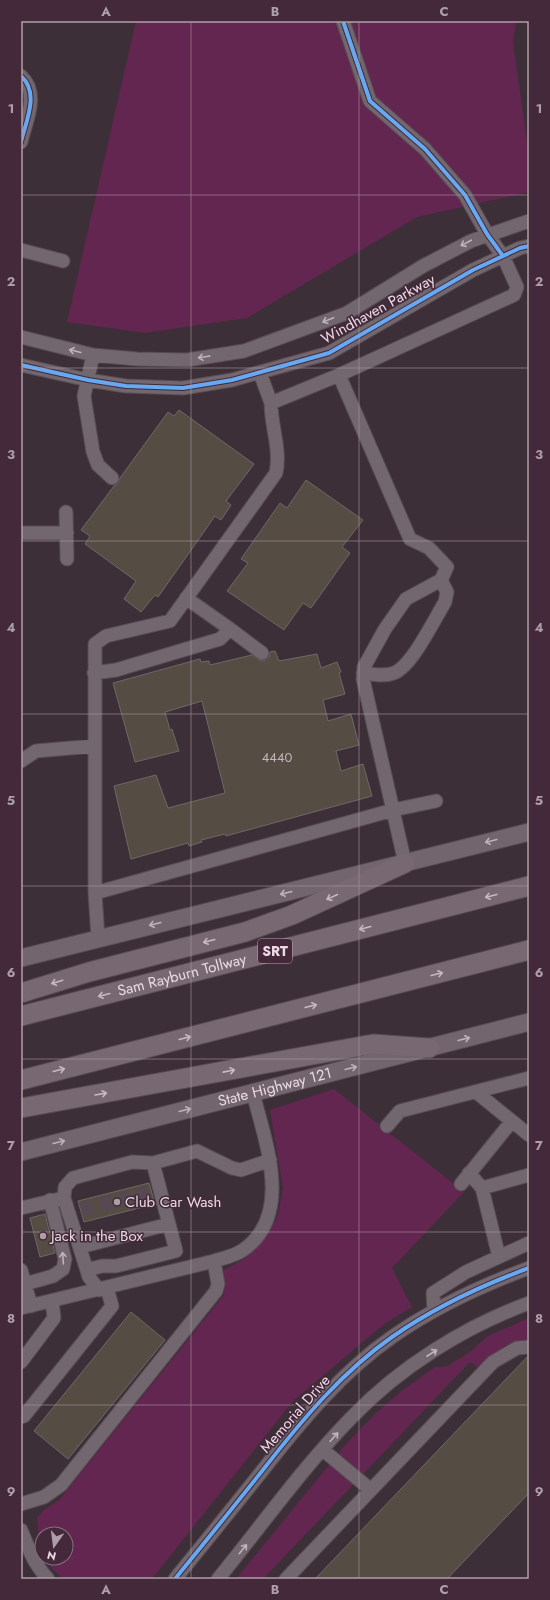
<svg xmlns="http://www.w3.org/2000/svg" width="550" height="1600" font-family="Jost,sans-serif">
	<style>
		.green { fill: #632650 }
		.building { fill: #554c43; stroke: #6f6866 }
		.lines { fill: none; stroke-linecap: round; stroke-linejoin: round }
		.minor-tunnel { stroke: #574952; stroke-width: 13; stroke-dasharray: 13 6; stroke-linecap: butt }
		.minor-casing { stroke: #584b53; stroke-width: 15 }
		.major-casing { stroke: #584b53; stroke-width: 19 }
		.highway-casing { stroke: #584b53; stroke-width: 21 }
		.minor { stroke: #72676e; stroke-width: 13 }
		.major { stroke: #72656d; stroke-width: 17 }
		.highway { stroke: #776871; stroke-width: 19 }
		.cycleway-casing { stroke: #43293a; stroke-width: 6 }
		.cycleway { stroke: #66a8f1; stroke-width: 4 }
		.oneway { stroke: #c1b2bb }
		.oneway2 { stroke: #c1b1ba }
		.oneway3 { stroke: #c8b8c2 }
		.grid { fill: none; stroke: #ae9ea8; stroke-width: 1; stroke-opacity: 0.55 }
		.poi-dot { fill: #ae9ea8; stroke: #43293a; stroke-width: 1.5 }
		.labels { text-anchor: middle; dominant-baseline: central; stroke-width: 3; stroke-linejoin: round; paint-order: stroke }
		.number-label { font-size: 13px; fill: #c6b6bc }
		.shield { fill: #43293a; stroke: #b9a5b1; stroke-width: 1 }
		.shield-label { font-size: 14px; font-weight: bold; fill: #ebdae4 }
		.street-label { font-size: 15px; fill: #ebdae4; stroke: #43293a }
		.poi-label { font-size: 15px; fill: #ebdae4; stroke: #43293a; text-anchor: start }
		.neatline { fill: none; stroke: #ae9ea8; stroke-width: 1.5 }
		.grid-label { font-size: 13px; text-anchor: middle; font-weight: bold; fill: #ae9ea8 }
	</style>
	<rect width="100%" height="100%" fill="#3d2f38"/>
	<path class="green" d="M136,21H516L513,42L529,156V192L417,217L247,318L145,333L67,322Z
		M334,1089L464,1192L392,1268L412,1307L384,1324L293,1401L152,1579H63L50,1566L47,1558H66V1534H42V1547L39,1540L37,1518L44,1510L59,1500L224,1295V1270L246,1258L267,1235L278,1215L283,1188L270,1110Z
		M529,1318V1340C506,1340 494,1354 478,1368L470,1362L263,1579H236L347,1443L376,1413L403,1390L435,1367H446L471,1351L488,1336Z"/>
	<path class="building" d="M179,410L254,464L226,501L231,505L221,520L215,516L158,597L155,595L141,612L124,599L136,581L85,544L90,536L81,530L114,486L118,483L120,478L168,412L174,416Z
		M306,480L363,520L342,547L350,553L311,608L303,603L284,630L227,591L248,563L241,559L280,503L287,508Z
		M275,651L279,661L317,654L321,668L337,662L341,672L339,673L345,694L323,700L328,721L351,714L359,745L336,751L341,771L363,764L372,796L226,836L225,834L201,840L202,842L189,846L188,843L131,859L114,786L156,775L168,808L225,793L202,701L165,712L170,730L172,729L179,751L135,762L113,683L200,659L201,662L209,661L210,665L252,655L261,661L265,660L269,657L270,652Z
		M149,1183L155,1204L84,1222L78,1201Z
		M45,1214L55,1253L40,1257L30,1218Z
		M131,1312L165,1340L68,1459L34,1431Z
		M529,1355V1493L447,1579H315Z"/>
	<g class="lines">
		<path class="minor-tunnel" d="M81,1210L152,1192"/>
		<defs>
			<path id="minor" d="M343,21L370,101L425,149L465,195L487,234L503,256L517,287L514,295L339,375L410,539L429,548L447,567L441,580L406,599L385,629L364,667L363,679L405,863
				M21,76C40,93 26,121 21,142
				M21,250L63,261
				M21,337L93,355L137,359L187,360L244,351L347,313L423,266L471,241L529,221
				M93,355L84,396L93,452L98,465L112,478
				M21,365L88,380L126,386L183,388L232,380L329,353L473,270L520,248L529,246
				M260,373L271,403L339,375
				M66,512L67,559
				M21,533H67
				M186,598L230,629
				M94,673L116,670L220,639L230,629L262,653
				M363,673C373,674 384,677 394,673C412,666 434,620 445,602L447,592L441,580
				M21,761L36,751L94,746
				M95,893L393,810L436,801
				M98,938L95,893V644L106,636L170,621L276,473C281,449 271,427 271,403
				M476,1092L529,1135
				M387,1126L400,1111L529,1078
				M469,1173L482,1188L499,1257
				M461,1184L512,1121
				M482,1188L529,1175
				M64,1198L65,1187L73,1178L132,1162L153,1163L197,1151L232,1168L241,1170L270,1160
				M21,1208L64,1198L89,1277L99,1290
				M80,1247L169,1224
				M21,1270L31,1306
				M87,1270L102,1266H116L176,1251L153,1163
				M25,1284L53,1276L63,1269L65,1259L50,1200
				M21,1308L214,1261C223,1258 235,1256 243,1250C294,1215 265,1141 253,1093
				M434,1311L433,1293L466,1272L529,1243
				M21,1362L54,1318L52,1301
				M21,1417L24,1416L112,1306L107,1288
				M323,1450L371,1490
				M21,1504L44,1497L61,1485L216,1291L218,1284L214,1261
				M21,1530C30,1551 32,1561 48,1579
				M175,1579C205,1542 236,1504 266,1466C303,1419 342,1372 392,1337C435,1307 480,1286 529,1268
				M218,1579C262,1525 303,1467 352,1417C400,1367 464,1327 529,1303
				M286,1579L493,1362L517,1348L529,1347"/>
			<g id="major">
				<path d="M21,958L529,832"/>
				<path id="s1" d="M21,1152L529,1022"/>
			</g>
			<g id="highway">
				<path d="M21,993L89,972L245,932L292,915L405,863"/>
				<path id="s2" d="M21,1016L529,886"/>
				<path d="M21,1080L529,950"/>
				<path d="M21,1108L373,1044L429,1048"/>
			</g>
		</defs>
		<use href="#minor" class="minor-casing"/>
		<use href="#major" class="major-casing"/>
		<use href="#highway" class="highway-casing"/>
		<use href="#minor" class="minor"/>
		<use href="#major" class="major"/>
		<use href="#highway" class="highway"/>
		<defs>
			<path id="cycleway" d="M343,21L370,101L425,149L465,195L487,234L503,256
				M21,76C40,93 26,121 21,142
				M21,365L88,380L126,386L183,388L232,380L329,353L473,270L520,248L529,246
				M175,1579C205,1542 236,1504 266,1466C303,1419 342,1372 392,1337C435,1307 480,1286 529,1268"/>
		</defs>
		<use href="#cycleway" class="cycleway-casing"/>
		<use href="#cycleway" class="cycleway"/>
	</g>
	<defs><path id="oneway-shaft" d="M-6 0H5M1.5-3L5.5 0L1.5 3" fill="none" stroke-width="1.6" stroke-linecap="round" stroke-linejoin="round"/></defs>
	<g class="oneway">
		<use href="#oneway-shaft" transform="translate(466 243) rotate(152)"/>
		<use href="#oneway-shaft" transform="translate(328 320) rotate(158)"/>
		<use href="#oneway-shaft" transform="translate(75 351) rotate(-166)"/>
		<use href="#oneway-shaft" transform="translate(204 357) rotate(171)"/>
		<use href="#oneway-shaft" transform="translate(63 1258) rotate(-94)"/>
		<use href="#oneway-shaft" transform="translate(432 1353) rotate(-33)"/>
		<use href="#oneway-shaft" transform="translate(334 1437) rotate(-48)"/>
		<use href="#oneway-shaft" transform="translate(243 1549) rotate(-51)"/>
	</g>
	<g class="oneway2">
		<use href="#oneway-shaft" transform="translate(491 841) rotate(166)"/>
		<use href="#oneway-shaft" transform="translate(286 893) rotate(166)"/>
		<use href="#oneway-shaft" transform="translate(155 924) rotate(166)"/>
		<use href="#oneway-shaft" transform="translate(464 1039) rotate(-14)"/>
		<use href="#oneway-shaft" transform="translate(351 1068) rotate(-14)"/>
		<use href="#oneway-shaft" transform="translate(185 1110) rotate(-14)"/>
		<use href="#oneway-shaft" transform="translate(59 1142) rotate(-14)"/>
	</g>
	<g class="oneway3">
		<use href="#oneway-shaft" transform="translate(491 896) rotate(166)"/>
		<use href="#oneway-shaft" transform="translate(332 897) rotate(155)"/>
		<use href="#oneway-shaft" transform="translate(365 928) rotate(166)"/>
		<use href="#oneway-shaft" transform="translate(209 941) rotate(165)"/>
		<use href="#oneway-shaft" transform="translate(437 974) rotate(-14)"/>
		<use href="#oneway-shaft" transform="translate(57 982) rotate(163)"/>
		<use href="#oneway-shaft" transform="translate(104 995) rotate(166)"/>
		<use href="#oneway-shaft" transform="translate(311 1006) rotate(-14)"/>
		<use href="#oneway-shaft" transform="translate(185 1038) rotate(-14)"/>
		<use href="#oneway-shaft" transform="translate(59 1070) rotate(-14)"/>
		<use href="#oneway-shaft" transform="translate(229 1071) rotate(-11)"/>
		<use href="#oneway-shaft" transform="translate(101 1094) rotate(-10)"/>
	</g>
	<path class="grid" d="M191,21V1579M359,21V1579M21,195H529M21,368H529M21,541H529M21,714H529M21,886H529M21,1059H529M21,1232H529M21,1405H529"/>
	<g class="poi-dot">
		<circle cx="117" cy="1202" r="4"/>
		<circle cx="43" cy="1236" r="4"/>
	</g>
	<g class="labels">
		<g class="number-label">
			<text x="277" y="757">4440</text>
		</g>
		<rect class="shield" x="258" y="939" width="34" height="24" rx="3"/>
		<g class="shield-label">
			<text x="275" y="951">SRT</text>
		</g>
		<g class="street-label">
			<text transform="translate(378 309) rotate(-29)">Windhaven Parkway</text>
			<text stroke="none"><textPath href="#s2" startOffset="166">Sam Rayburn Tollway</textPath></text>
			<text stroke="none"><textPath href="#s1" startOffset="262">State Highway 121</textPath></text>
			<text transform="translate(295 1414) rotate(-49)">Memorial Drive</text>
		</g>
		<g class="poi-label">
			<text x="125" y="1202">Club Car Wash</text>
			<text x="51" y="1236">Jack in the Box</text>
		</g>
	</g>
	<rect width="550" height="1600" fill="none" stroke="#43293a" stroke-width="44"/>
	<g transform="translate(54 1546) rotate(194)"><circle r="19" fill="#43293a" stroke="#86707e"/>
	<path d="M0-3L7 15L0 10L-7 15Z" fill="#ae9ea8"/>
	<text y="-6" font-size="11" font-weight="bold" text-anchor="middle" fill="#ebdae4">N</text>
	</g>
	<rect x="22" y="22" width="506" height="1556" class="neatline"/>
	<g class="grid-label">
		<text x="106" y="16">A</text>
		<text x="275" y="16">B</text>
		<text x="444" y="16">C</text>
		<text x="11" y="113">1</text>
		<text x="539" y="113">1</text>
		<text x="11" y="286">2</text>
		<text x="539" y="286">2</text>
		<text x="11" y="459">3</text>
		<text x="539" y="459">3</text>
		<text x="11" y="632">4</text>
		<text x="539" y="632">4</text>
		<text x="11" y="805">5</text>
		<text x="539" y="805">5</text>
		<text x="11" y="977">6</text>
		<text x="539" y="977">6</text>
		<text x="11" y="1150">7</text>
		<text x="539" y="1150">7</text>
		<text x="11" y="1323">8</text>
		<text x="539" y="1323">8</text>
		<text x="11" y="1496">9</text>
		<text x="539" y="1496">9</text>
		<text x="106" y="1594">A</text>
		<text x="275" y="1594">B</text>
		<text x="444" y="1594">C</text>
	</g>
</svg>
